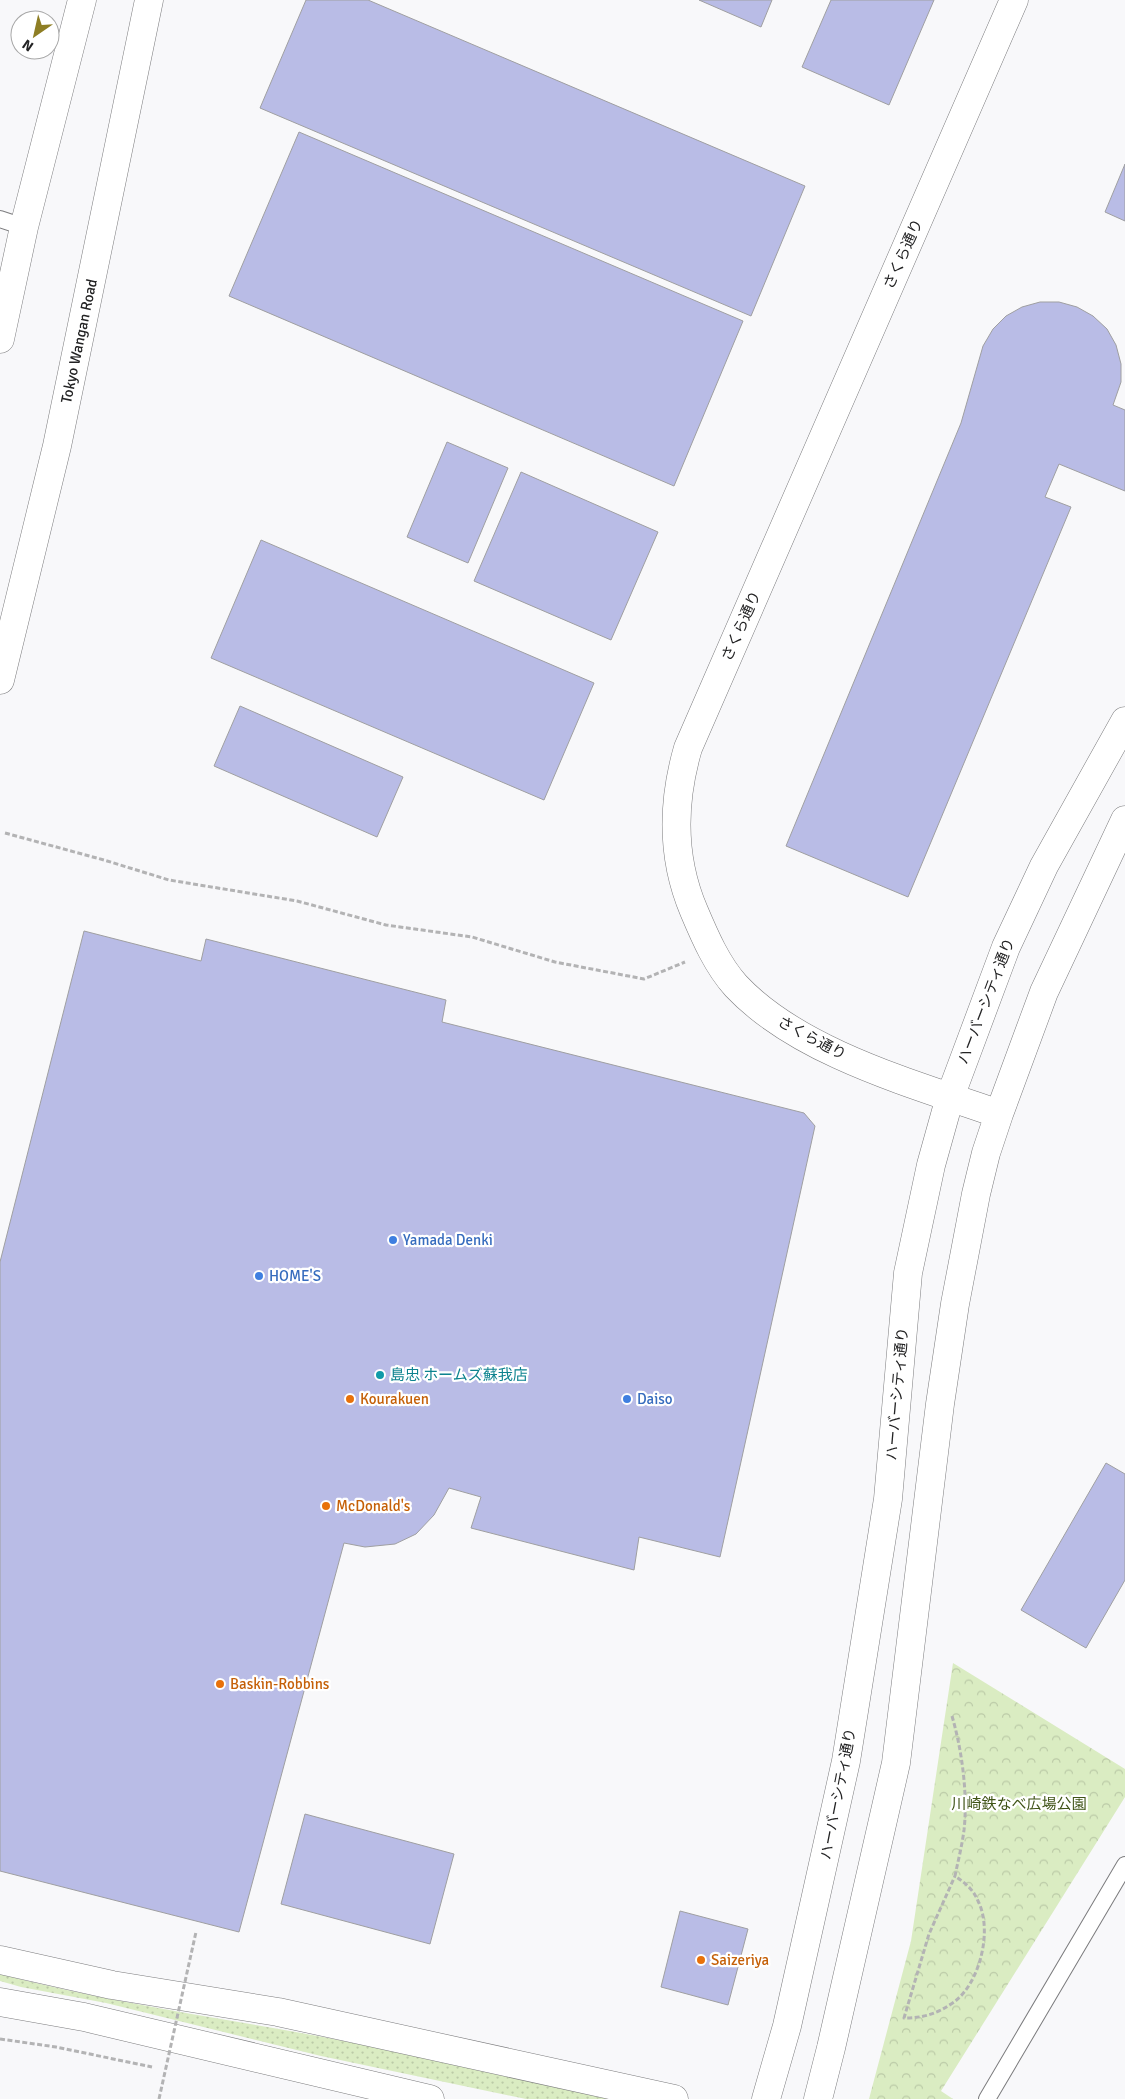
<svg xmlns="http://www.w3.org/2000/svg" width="1125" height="2099" font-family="Signika,'Noto Sans JP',sans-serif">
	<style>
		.grass { fill: url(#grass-dots) }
		.park { fill: url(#park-crowns) }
		.building { fill: #b9bce6; stroke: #9f9fa1 }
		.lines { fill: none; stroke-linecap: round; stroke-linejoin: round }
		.lane-casing { stroke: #7c7c7e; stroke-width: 18 }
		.secondary-casing { stroke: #7c7c7e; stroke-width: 29 }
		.highway-casing { stroke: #7c7c7e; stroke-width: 29 }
		.path { stroke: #b3b3b4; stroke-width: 3; stroke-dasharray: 5 2.5; stroke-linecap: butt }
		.lane { stroke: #fff; stroke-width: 16 }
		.secondary { stroke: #fff; stroke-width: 28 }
		.highway { stroke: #fff; stroke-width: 28 }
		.path-bridge { stroke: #b3b3b4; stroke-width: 3; stroke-dasharray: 5 2.5; stroke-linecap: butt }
		.shop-dot { fill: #3f7fe0; stroke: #fff; stroke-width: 2 }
		.culture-dot { fill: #0f9aa8; stroke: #fff; stroke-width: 2 }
		.food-dot { fill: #e8710a; stroke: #fff; stroke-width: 2 }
		.labels { text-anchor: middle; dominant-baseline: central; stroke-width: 4.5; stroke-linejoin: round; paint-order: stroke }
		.street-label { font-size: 15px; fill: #232324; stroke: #fff }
		.shop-label { font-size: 15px; fill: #366cbe; stroke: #fff; text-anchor: start }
		.culture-label { font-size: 15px; fill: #0d838f; stroke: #fff; text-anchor: start }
		.food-label { font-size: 15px; fill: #c56008; stroke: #fff; text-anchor: start }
		.park-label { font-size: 15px; fill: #405417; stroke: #fff }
	</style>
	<defs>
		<pattern id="grass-dots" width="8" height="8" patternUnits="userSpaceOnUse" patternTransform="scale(1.25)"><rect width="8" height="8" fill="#daecc2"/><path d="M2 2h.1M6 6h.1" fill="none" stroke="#bbcaa7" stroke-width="1.8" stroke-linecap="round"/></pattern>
		<pattern id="park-crowns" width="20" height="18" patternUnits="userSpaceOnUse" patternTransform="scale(1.25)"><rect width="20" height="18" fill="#daecc2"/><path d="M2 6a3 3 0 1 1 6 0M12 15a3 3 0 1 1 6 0" fill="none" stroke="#bbcaa7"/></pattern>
	</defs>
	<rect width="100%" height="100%" fill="#f8f8fa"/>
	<path class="grass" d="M0,1974C106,2002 215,2017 323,2037C420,2055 518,2078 615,2099H526L321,2056L106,2003L21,1987L0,1981Z"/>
	<path class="park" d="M953,1663L1125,1769V1797L941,2091L953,2099H869L911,1941Z"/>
	<path class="building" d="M306,0H368L805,186L751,316L260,108Z
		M699,0H772L761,27Z
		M831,0H934L889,105L802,67Z
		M299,132L743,321L674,486L229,296Z
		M1125,164V221L1105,212Z
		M1040,302H1059L1077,307L1093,316L1107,329L1116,345L1121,364V382L1113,405L1125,410V491L1059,464L1045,497L1071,507L908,897L786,846L961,423L983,346L993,329L1006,316L1022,307Z
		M447,442L508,468L468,563L407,537Z
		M521,472L658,532L611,640L474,581Z
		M261,540L594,683L544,800L211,658Z
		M240,706L403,777L377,837L214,766Z
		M84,931L201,961L206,939L446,1000L442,1022L804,1113L815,1126L720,1557L639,1537L634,1570L471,1528L481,1497L449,1488L434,1515L416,1534L395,1544L365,1547L344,1543L239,1932L0,1871V1262Z
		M1106,1463L1125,1474V1580L1086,1648L1021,1610Z
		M305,1814L454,1854L430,1944L281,1904Z
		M680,1911L748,1929L728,2005L661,1987Z"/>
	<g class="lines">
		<defs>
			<path id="lane" d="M0,219L24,227
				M987,2099L1125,1865"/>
			<path id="secondary" d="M999,1114C914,1084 799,1053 736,986C717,965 705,937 694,911C671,857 672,803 688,748L1014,0
				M0,1960L112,1985L278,2012L674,2099
				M0,2002L84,2017L430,2099
				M766,2099L787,2026L846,1761L888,1499L908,1273L931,1165L950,1097L1006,947L1044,866L1125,721
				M818,2099L831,2048L896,1763L940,1404L955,1304L976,1194L986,1153L999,1114L1044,992L1125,820"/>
			<path id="highway" d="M0,339L24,227L82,0
				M0,680L57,446L149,0"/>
		</defs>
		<use href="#lane" class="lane-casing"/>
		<use href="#secondary" class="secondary-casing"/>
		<use href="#highway" class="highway-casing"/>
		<path class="path" d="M5,833L104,860L169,880L297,901L386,925L472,937L555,962L644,979L685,962
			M952,1716C962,1750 968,1795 964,1830C962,1846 958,1861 955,1876C965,1883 973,1889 978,1901C993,1930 980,1983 954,2002C937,2014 923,2018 904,2018L929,1934L955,1876
			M0,2039L56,2047L152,2067"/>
		<use href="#lane" class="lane"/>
		<use href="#secondary" class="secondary"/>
		<use href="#highway" class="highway"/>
		<path class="path-bridge" d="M159,2099L196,1932"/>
	</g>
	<g class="shop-dot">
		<circle cx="393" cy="1240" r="5"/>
		<circle cx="259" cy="1276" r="5"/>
		<circle cx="627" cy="1399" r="5"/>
	</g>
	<circle class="culture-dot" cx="380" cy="1375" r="5"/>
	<g class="food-dot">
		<circle cx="350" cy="1399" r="5"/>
		<circle cx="326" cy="1506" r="5"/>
		<circle cx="220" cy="1684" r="5"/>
		<circle cx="701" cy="1960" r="5"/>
	</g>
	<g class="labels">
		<g class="street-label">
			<text transform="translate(903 254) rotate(-66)">さくら通り</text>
			<text transform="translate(79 341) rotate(-78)">Tokyo Wangan Road</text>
			<text transform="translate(741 626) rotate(-66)">さくら通り</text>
			<text transform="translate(986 1001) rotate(-69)">ハーバーシティ通り</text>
			<text transform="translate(812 1038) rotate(28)">さくら通り</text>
			<text transform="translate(897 1394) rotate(-85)">ハーバーシティ通り</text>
			<text transform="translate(838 1794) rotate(-79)">ハーバーシティ通り</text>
		</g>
		<g class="shop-label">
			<text x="403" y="1240">Yamada Denki</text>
			<text x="269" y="1276">HOME'S</text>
			<text x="637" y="1399">Daiso</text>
		</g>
		<g class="culture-label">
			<text x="390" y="1375">島忠 ホームズ蘇我店</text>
		</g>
		<g class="food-label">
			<text x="360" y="1399">Kourakuen</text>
			<text x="336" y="1506">McDonald's</text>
			<text x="230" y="1684">Baskin-Robbins</text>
			<text x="711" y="1960">Saizeriya</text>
		</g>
		<g class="park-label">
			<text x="1019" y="1804">川崎鉄なべ広場公園</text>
		</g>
	</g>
	<g transform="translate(35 35) rotate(214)"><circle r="24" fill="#ffffff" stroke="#a7a7a7"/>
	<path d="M0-4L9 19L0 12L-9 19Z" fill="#8e7e24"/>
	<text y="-8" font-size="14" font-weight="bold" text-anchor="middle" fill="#232324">N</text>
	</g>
</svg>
